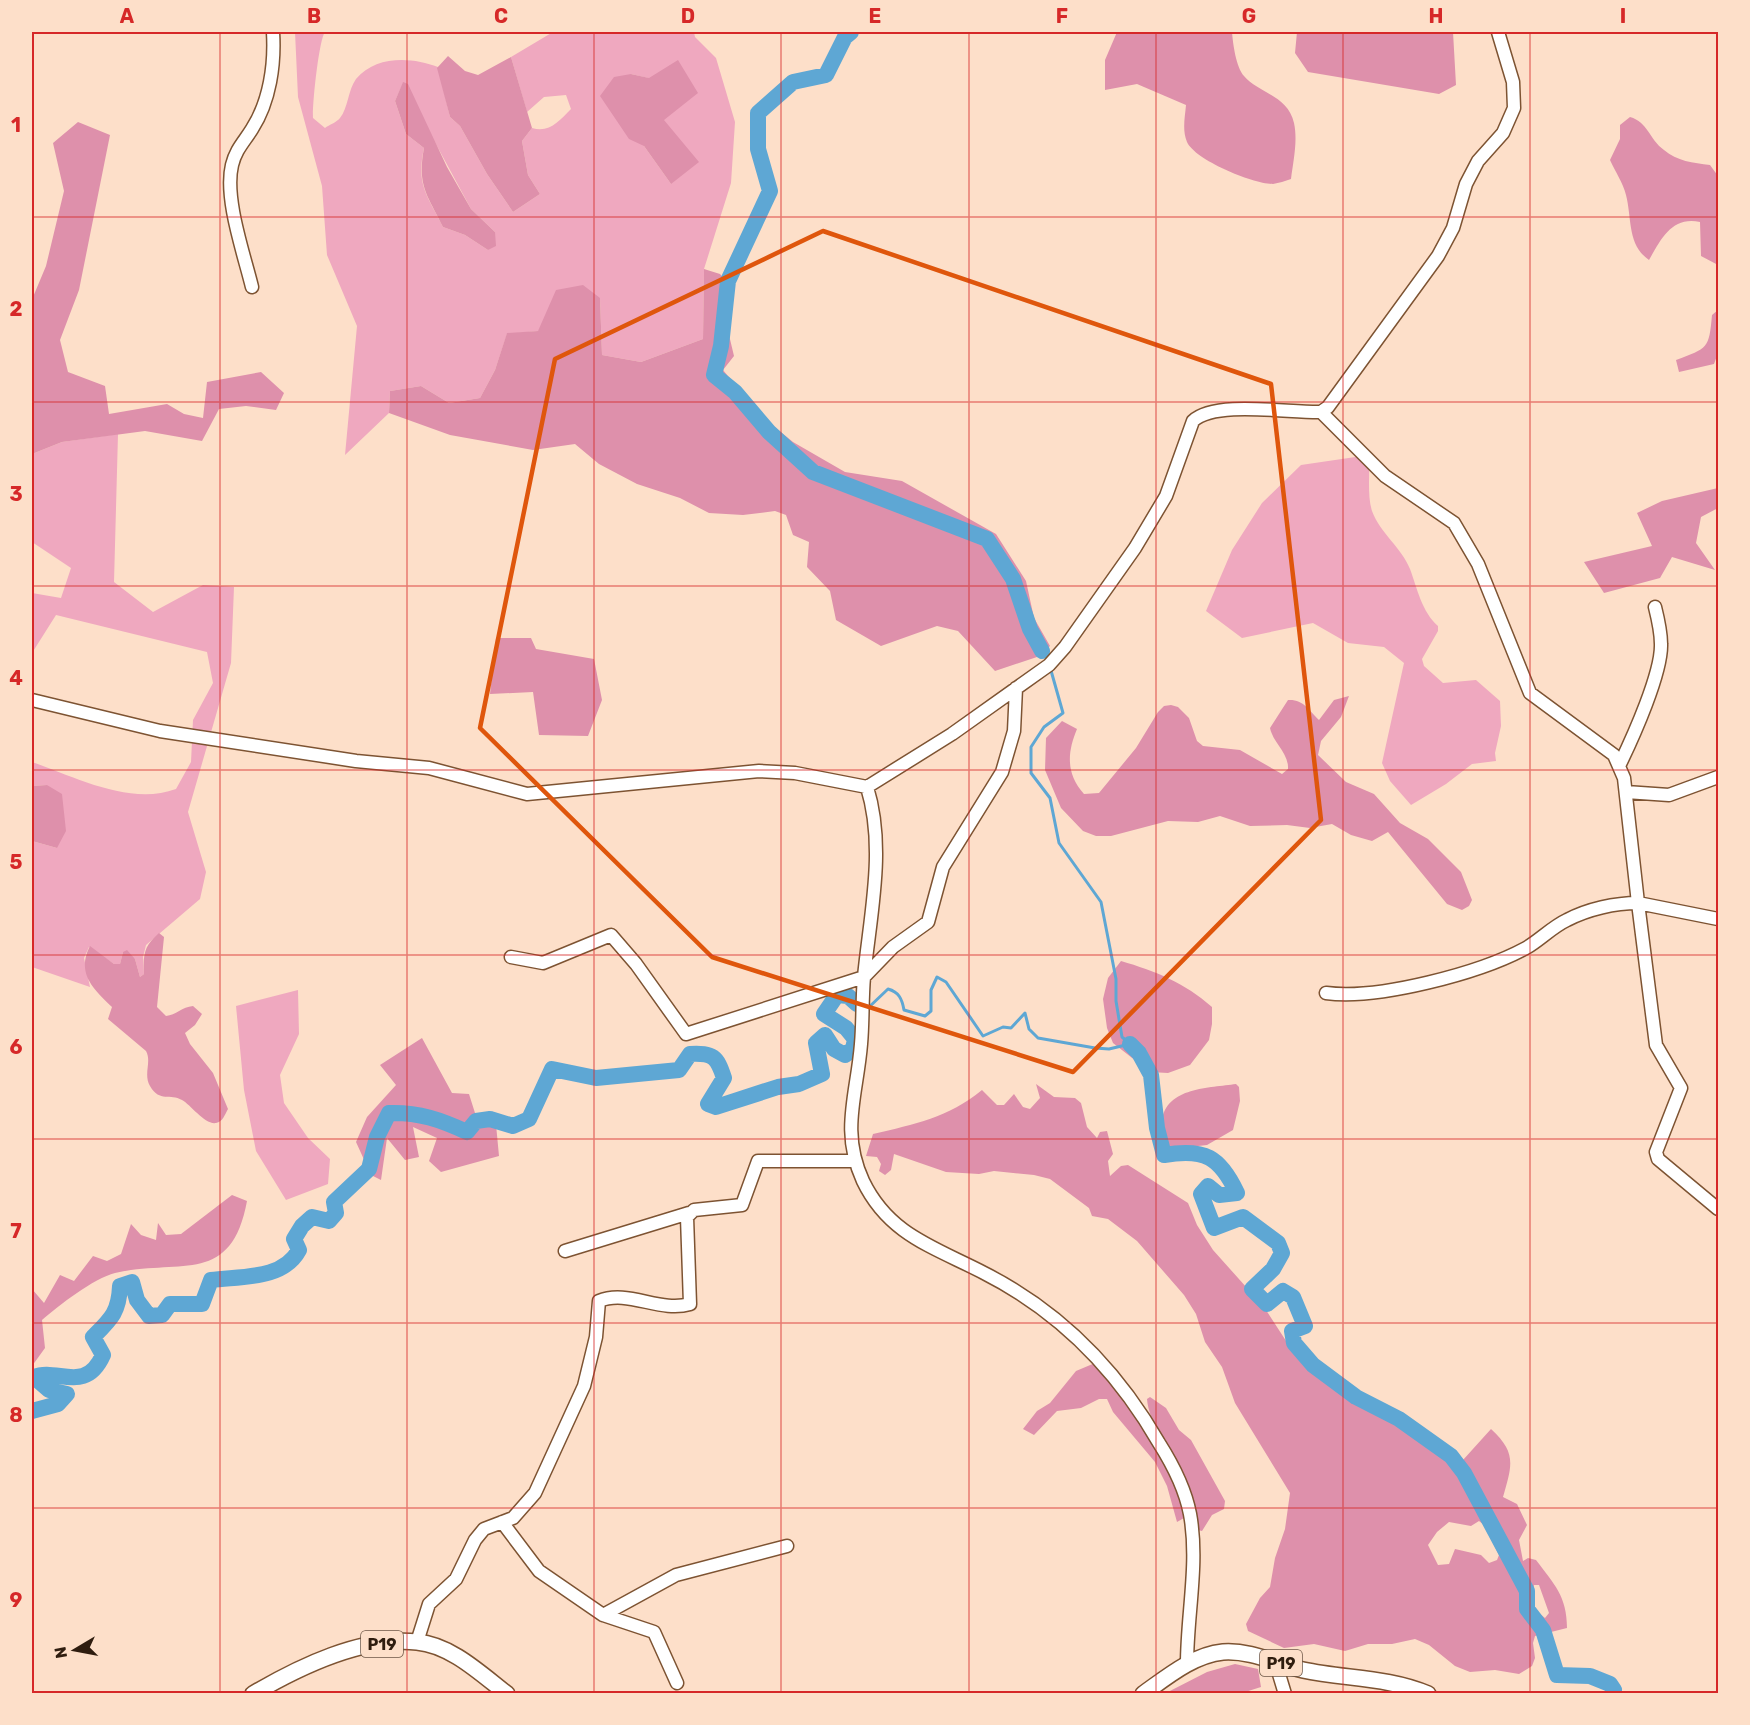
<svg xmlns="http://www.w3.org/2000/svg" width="1750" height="1725" font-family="Rubik,sans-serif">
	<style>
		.green { fill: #efa8bf; fill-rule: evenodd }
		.forest { fill: #de90ab; fill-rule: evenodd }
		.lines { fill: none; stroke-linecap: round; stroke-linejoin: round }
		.stream { stroke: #5ea7d4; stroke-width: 3 }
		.river { stroke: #5ea7d4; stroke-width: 16 }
		.minor-casing { stroke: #7d5332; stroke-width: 15 }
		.major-casing { stroke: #7d5332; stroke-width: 18 }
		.minor { stroke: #fff; stroke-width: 12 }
		.major { stroke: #fff; stroke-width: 15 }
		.marked { fill: none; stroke: #df560c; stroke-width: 4.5; stroke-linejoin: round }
		.grid { fill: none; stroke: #d62828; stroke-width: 1.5; stroke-opacity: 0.55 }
		.labels { text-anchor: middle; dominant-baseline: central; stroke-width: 4.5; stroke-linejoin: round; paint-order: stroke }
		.shield { fill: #fddfc9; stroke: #6d5747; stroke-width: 1.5 }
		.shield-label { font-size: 16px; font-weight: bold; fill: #2f1d0f }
		.neatline { fill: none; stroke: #d62828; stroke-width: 2 }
		.grid-label { font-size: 20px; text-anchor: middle; font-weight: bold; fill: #d62828 }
	</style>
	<rect width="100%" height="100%" fill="#fddfc9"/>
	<path class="green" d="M295,32H325C319,39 312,106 313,118L325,128C329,125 337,122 340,118C348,108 348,90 356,79C376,55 412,57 438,67L450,117L460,126L487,174L513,212L540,194L528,175L522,141L532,128C550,133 559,121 571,109L566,95L544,97L527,112L511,57L553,32H694L695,37L716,58L735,122L731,183L704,269L703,339L641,362L602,355L600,298L538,331L507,334L495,370L480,398L449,403L421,386L390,391L389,413L345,455L357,326L327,255L322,186L298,97ZM631,74L648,78L664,120L671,184L644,146ZM403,83L471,209L495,232L488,250L465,235L443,227C427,195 416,185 424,148L406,134L395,101Z
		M118,434L114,582L153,612L203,585L234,587L231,663L188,812L206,872L200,899L146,945L143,957L144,974L140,977L135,959L123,952L120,964H114L89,947L84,958L90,987L32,967V841L57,848L47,785L32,786V762C75,777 130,806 176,789L191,762L193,720L213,683L207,652L56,615L32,653V593L61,598L71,568L32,542V454L62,442Z
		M1369,455C1370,472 1367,495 1372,511C1380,533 1402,548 1410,569C1417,588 1422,612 1438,626V631L1422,659L1424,666L1443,683L1476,680L1500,701L1501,726L1495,753L1496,761L1472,764L1446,784L1411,805L1390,781L1382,763L1404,663L1384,647L1348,643L1313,623L1242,638L1206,611L1232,550L1262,503L1301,465Z
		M298,990L299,1034L280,1075L284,1103L308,1138L330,1159L328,1184L286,1200L256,1151L244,1090L236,1006Z"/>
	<path class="forest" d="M1117,32H1232C1233,44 1236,67 1244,76C1258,93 1288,95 1294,123C1298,141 1293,162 1291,179C1285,181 1279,183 1273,184C1253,184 1195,160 1187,142C1182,130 1185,117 1186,105L1137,84L1105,90V60Z
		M1297,32H1453L1456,85L1439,94L1308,72L1295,53Z
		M448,56L465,71L478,75L511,57L532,128L522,141L528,175L540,194L513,212L487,174L460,126L450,117L437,68Z
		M678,60L698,93L664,120L699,162L671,184L644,146L629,139L600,96L614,77L631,74L649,78Z
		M403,82L408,84L447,167L471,209L495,232L496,246L488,250L465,235L443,227C427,194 417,186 424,148L406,134L395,101Z
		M1630,117C1648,122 1649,139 1664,150C1677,161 1693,163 1710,165L1718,176V265L1701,256L1700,222C1672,216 1661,239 1649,260C1627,245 1632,218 1626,195C1623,183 1615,171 1610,160L1620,139V125Z
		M78,122L110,135L79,290L60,340L68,372L105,386L109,414L167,404L184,414L203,418L207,382L261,372L284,393L276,410L246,406L219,409L202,441L145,431L62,442L32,454L33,297L46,266L64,191L53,143Z
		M704,269L720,274L734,291L729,335L734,356L723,370L760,415L793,442L845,472L902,481L996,534L1026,581L1034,618L1050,646L1037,657L995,671L958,631L937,626L881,646L836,620L830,591L807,567L809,542L793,535L786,515L775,511L743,515L709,513L680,498L637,484L599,464L575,444L533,450L450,435L389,413L390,391L421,386L449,403L480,398L495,370L507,333L538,331L556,290L583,285L600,298L602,355L641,362L703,339Z
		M1718,310V353L1714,364L1679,372L1676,360C1708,348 1709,349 1712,315Z
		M1718,488V508L1701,517L1696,543L1715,570L1672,557L1660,578L1604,593L1584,562L1652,546L1637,513L1662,501Z
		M496,638H531L536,649L594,659L602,700L588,736L539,735L533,692L490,694Z
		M1349,696L1341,717L1321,741L1318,755L1346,782L1374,794L1400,823L1428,839L1461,872L1472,900L1469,906L1462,910L1447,904L1388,832L1372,841L1351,835L1332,824L1310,828L1287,825L1250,826L1220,816L1198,822L1168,821L1111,836H1096L1083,831L1061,808L1045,770L1046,738L1062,721L1077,729C1067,753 1066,774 1084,794L1099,793L1136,748L1158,712L1164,706L1171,705L1178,707L1189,718L1197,741L1203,746L1240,750L1282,774L1288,769C1289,753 1273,743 1270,728L1288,700C1303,699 1309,710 1319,720L1334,700Z
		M47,785L62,794L66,831L57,848L32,841V786Z
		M159,933L164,937L157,1007L166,1016C176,1015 182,1007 193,1006L202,1014L195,1025L185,1033L190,1044L213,1073L228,1109C225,1114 223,1122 216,1123C205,1125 191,1105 182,1100C170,1093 160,1103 150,1086C143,1074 152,1062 146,1051L108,1019L112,1007C93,989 76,973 90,946L114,964H120L123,952L127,950L135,959L140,977L144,974C143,954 144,946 159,933Z
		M1121,961C1155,971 1185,983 1212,1007V1024L1209,1040L1190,1065L1168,1073L1150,1072L1113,1043L1107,1028L1103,999L1108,978Z
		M422,1038L452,1093L469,1094L475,1113L495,1114L499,1156L441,1172L429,1161L437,1138L413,1127L419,1157L405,1160L387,1138L381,1180L371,1175L356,1142L367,1117L396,1085L380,1065Z
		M1036,1084L1054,1097L1075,1098L1081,1103L1087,1127L1097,1138L1100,1132L1107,1131L1113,1154L1108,1161L1110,1176L1121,1166L1128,1165L1188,1203L1197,1225L1213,1250L1264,1307L1290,1347L1323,1380L1387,1417L1449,1461L1463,1460L1491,1429C1517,1453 1512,1465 1503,1497L1517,1504L1527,1525L1519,1540L1523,1561L1528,1558L1536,1560C1554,1584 1567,1596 1567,1628L1535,1636L1533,1643L1535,1658L1532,1666L1519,1674L1495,1670L1470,1672L1455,1666L1429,1645L1415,1639L1392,1644H1368L1345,1651L1314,1644L1284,1648L1248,1631L1246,1624L1260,1598L1270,1587L1275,1558L1285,1529L1290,1493L1235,1403L1222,1367L1205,1342L1196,1314L1184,1295L1137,1241L1108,1219L1092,1216L1089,1208L1050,1179L1034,1175L994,1171L979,1174L946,1172L894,1154L891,1170L885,1175L879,1171L881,1164L877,1157L866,1156L873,1134C915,1124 948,1118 982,1090L997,1105H1004L1014,1094L1023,1107L1030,1109L1040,1098ZM1479,1521L1493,1532L1494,1545L1499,1555L1497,1560L1489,1563L1481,1555L1455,1549L1449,1564L1438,1565L1428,1545L1437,1532L1449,1522L1471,1526ZM1534,1585H1539L1549,1613L1545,1618L1533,1608Z
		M1236,1084L1239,1087L1240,1101L1233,1130L1207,1145L1172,1149L1165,1144C1164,1137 1161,1128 1162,1121C1166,1087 1210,1088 1236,1084Z
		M232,1195L247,1201C231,1287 180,1258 115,1273C94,1278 58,1306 42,1320L45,1348L32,1366V1289L44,1303L60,1275L74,1281L93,1256L107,1261L121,1254L131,1224L141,1235L156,1240L158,1223L166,1235L181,1234Z
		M1095,1363C1136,1408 1163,1454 1185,1510L1184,1518L1177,1522L1167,1486L1155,1462L1113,1412L1107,1399H1099L1081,1408L1057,1411L1034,1435L1023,1429L1037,1411L1050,1403L1076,1371Z
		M1150,1397L1166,1408L1179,1430L1191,1440L1225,1501L1224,1509L1212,1515L1202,1531L1198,1530C1194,1506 1189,1484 1178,1462C1167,1441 1149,1424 1147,1399Z
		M1235,1664L1258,1669L1261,1687L1242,1693H1166L1207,1672Z"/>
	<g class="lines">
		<path class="stream" d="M1050,667L1063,713L1044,727L1031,747V773L1050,798L1059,843L1101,902L1116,979V1001L1122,1037L1130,1044
			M867,1009L888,989C899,992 902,999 904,1010L925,1016L931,1011V990L937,977L946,982L983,1036L1003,1027L1011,1028L1025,1013L1029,1029L1038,1038L1095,1048L1109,1049L1130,1044"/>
		<path class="river" d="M851,32L845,37L826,75L793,82L758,113V149L770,191L728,281L721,346L714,375L735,392L769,432L813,472L987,539L1013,579L1030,629L1042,651
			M1130,1044L1139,1053L1151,1075L1157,1128L1164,1155C1205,1148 1220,1157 1237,1193L1219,1195L1208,1186L1201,1194L1214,1228L1243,1217L1278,1243L1282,1253L1273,1269L1252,1289L1267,1304L1283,1291L1293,1297L1305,1326L1292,1331L1294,1343L1313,1365L1356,1397L1399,1419L1451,1456L1464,1473L1527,1591V1609L1543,1630L1557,1675L1590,1676L1610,1684L1614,1690L1612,1694
			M32,1411L58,1404L67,1394L49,1390L34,1377C57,1367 85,1395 103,1355L93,1337C111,1319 119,1312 120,1286L132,1282L137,1300L149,1316L162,1315L170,1304H202L211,1280C241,1276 283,1280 299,1250L294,1239L302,1226L312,1217L329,1221L336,1213L334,1202L369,1169L377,1137L389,1113C419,1112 441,1120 467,1132L476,1121L490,1119L513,1126L529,1119L552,1069L596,1078L679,1070L690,1054C713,1053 717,1056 724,1078L708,1104L716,1107L778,1087L799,1084L822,1074L816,1043L825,1035L834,1049L845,1055L853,1049L855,1039L846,1028L824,1014L837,995L848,996L857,1004"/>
		<defs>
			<path id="minor" d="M252,287C244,254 224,198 232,165C236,149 244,142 252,129C270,101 275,64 273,32
				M1321,412L1385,476L1454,523L1478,564L1530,693L1614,755L1624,778L1638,903L1718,919
				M32,700L160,731L356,761L429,768L527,794L759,771L795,773L867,787L952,734L1049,665L1065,647L1135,548L1166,496L1193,421C1215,400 1289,413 1321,412L1328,407L1438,256L1453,228L1466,184L1478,161L1503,133L1514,108L1513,82L1498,32
				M1620,764C1633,737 1662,673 1661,644C1661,632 1658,619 1655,607
				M867,787C886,848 870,915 864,977C862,999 863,1022 861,1044C857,1095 840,1131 863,1181C889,1235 934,1247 984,1273C1059,1311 1117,1370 1159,1443C1173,1465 1185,1488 1190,1514C1199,1563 1187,1614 1187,1664
				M1626,792L1669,795L1718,777
				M511,957L543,963L611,935L636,964L686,1034L864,977L893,947L928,922L943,867L1002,772L1014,731L1016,688
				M1326,993C1378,1000 1480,973 1526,948C1540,940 1552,927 1567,920C1588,909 1615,903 1638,903L1656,1045L1681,1088L1656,1152L1658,1159L1718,1209
				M565,1251L689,1213
				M502,1522L539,1571L603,1615L654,1632L677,1683
				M603,1615L676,1575L787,1546
				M417,1642L429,1604L456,1579L475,1540L484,1529L513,1518L535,1493L584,1386L596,1337L599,1301C628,1289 660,1313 690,1304L687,1217L694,1210L742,1205L758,1161H854
				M1275,1661L1285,1694"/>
			<path id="major" d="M253,1694C299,1667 362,1636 417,1642C451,1645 481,1674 507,1694
				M1143,1694C1167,1677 1193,1655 1223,1652C1251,1650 1277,1664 1303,1670C1345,1679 1388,1677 1428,1694"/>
		</defs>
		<use href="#minor" class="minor-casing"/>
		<use href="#major" class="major-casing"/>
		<use href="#minor" class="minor"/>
		<use href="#major" class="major"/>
	</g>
	<path class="marked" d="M823,231L1271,384L1321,820L1073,1072L712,957L480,728L555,359Z"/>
	<path class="grid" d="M220,32V1694M407,32V1694M594,32V1694M781,32V1694M969,32V1694M1156,32V1694M1343,32V1694M1530,32V1694M32,217H1718M32,402H1718M32,586H1718M32,770H1718M32,955H1718M32,1139H1718M32,1323H1718M32,1508H1718"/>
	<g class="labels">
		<g class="shield">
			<rect x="361" y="1631" width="42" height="26" rx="4.5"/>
			<rect x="1260" y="1650" width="42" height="26" rx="4.5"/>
		</g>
		<g class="shield-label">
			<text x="382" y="1644">P19</text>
			<text x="1281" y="1663">P19</text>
		</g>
	</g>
	<rect width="1750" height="1725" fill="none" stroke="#fddfc9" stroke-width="66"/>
	<g transform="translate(75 1650) rotate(260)" stroke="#fddfc9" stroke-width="4.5" paint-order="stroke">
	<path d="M0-4.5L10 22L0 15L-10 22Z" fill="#2f1d0f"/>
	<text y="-9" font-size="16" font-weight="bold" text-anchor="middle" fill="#2f1d0f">N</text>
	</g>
	<rect x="33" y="33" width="1684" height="1659" class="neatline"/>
	<g class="grid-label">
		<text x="127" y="23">A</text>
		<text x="314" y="23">B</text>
		<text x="501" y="23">C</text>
		<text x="688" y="23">D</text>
		<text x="875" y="23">E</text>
		<text x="1062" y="23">F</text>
		<text x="1249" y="23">G</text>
		<text x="1436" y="23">H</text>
		<text x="1623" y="23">I</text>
		<text x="16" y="132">1</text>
		<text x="16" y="316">2</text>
		<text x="16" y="501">3</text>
		<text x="16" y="685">4</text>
		<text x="16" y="869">5</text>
		<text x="16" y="1054">6</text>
		<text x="16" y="1238">7</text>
		<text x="16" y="1422">8</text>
		<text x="16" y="1607">9</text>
	</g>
</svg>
